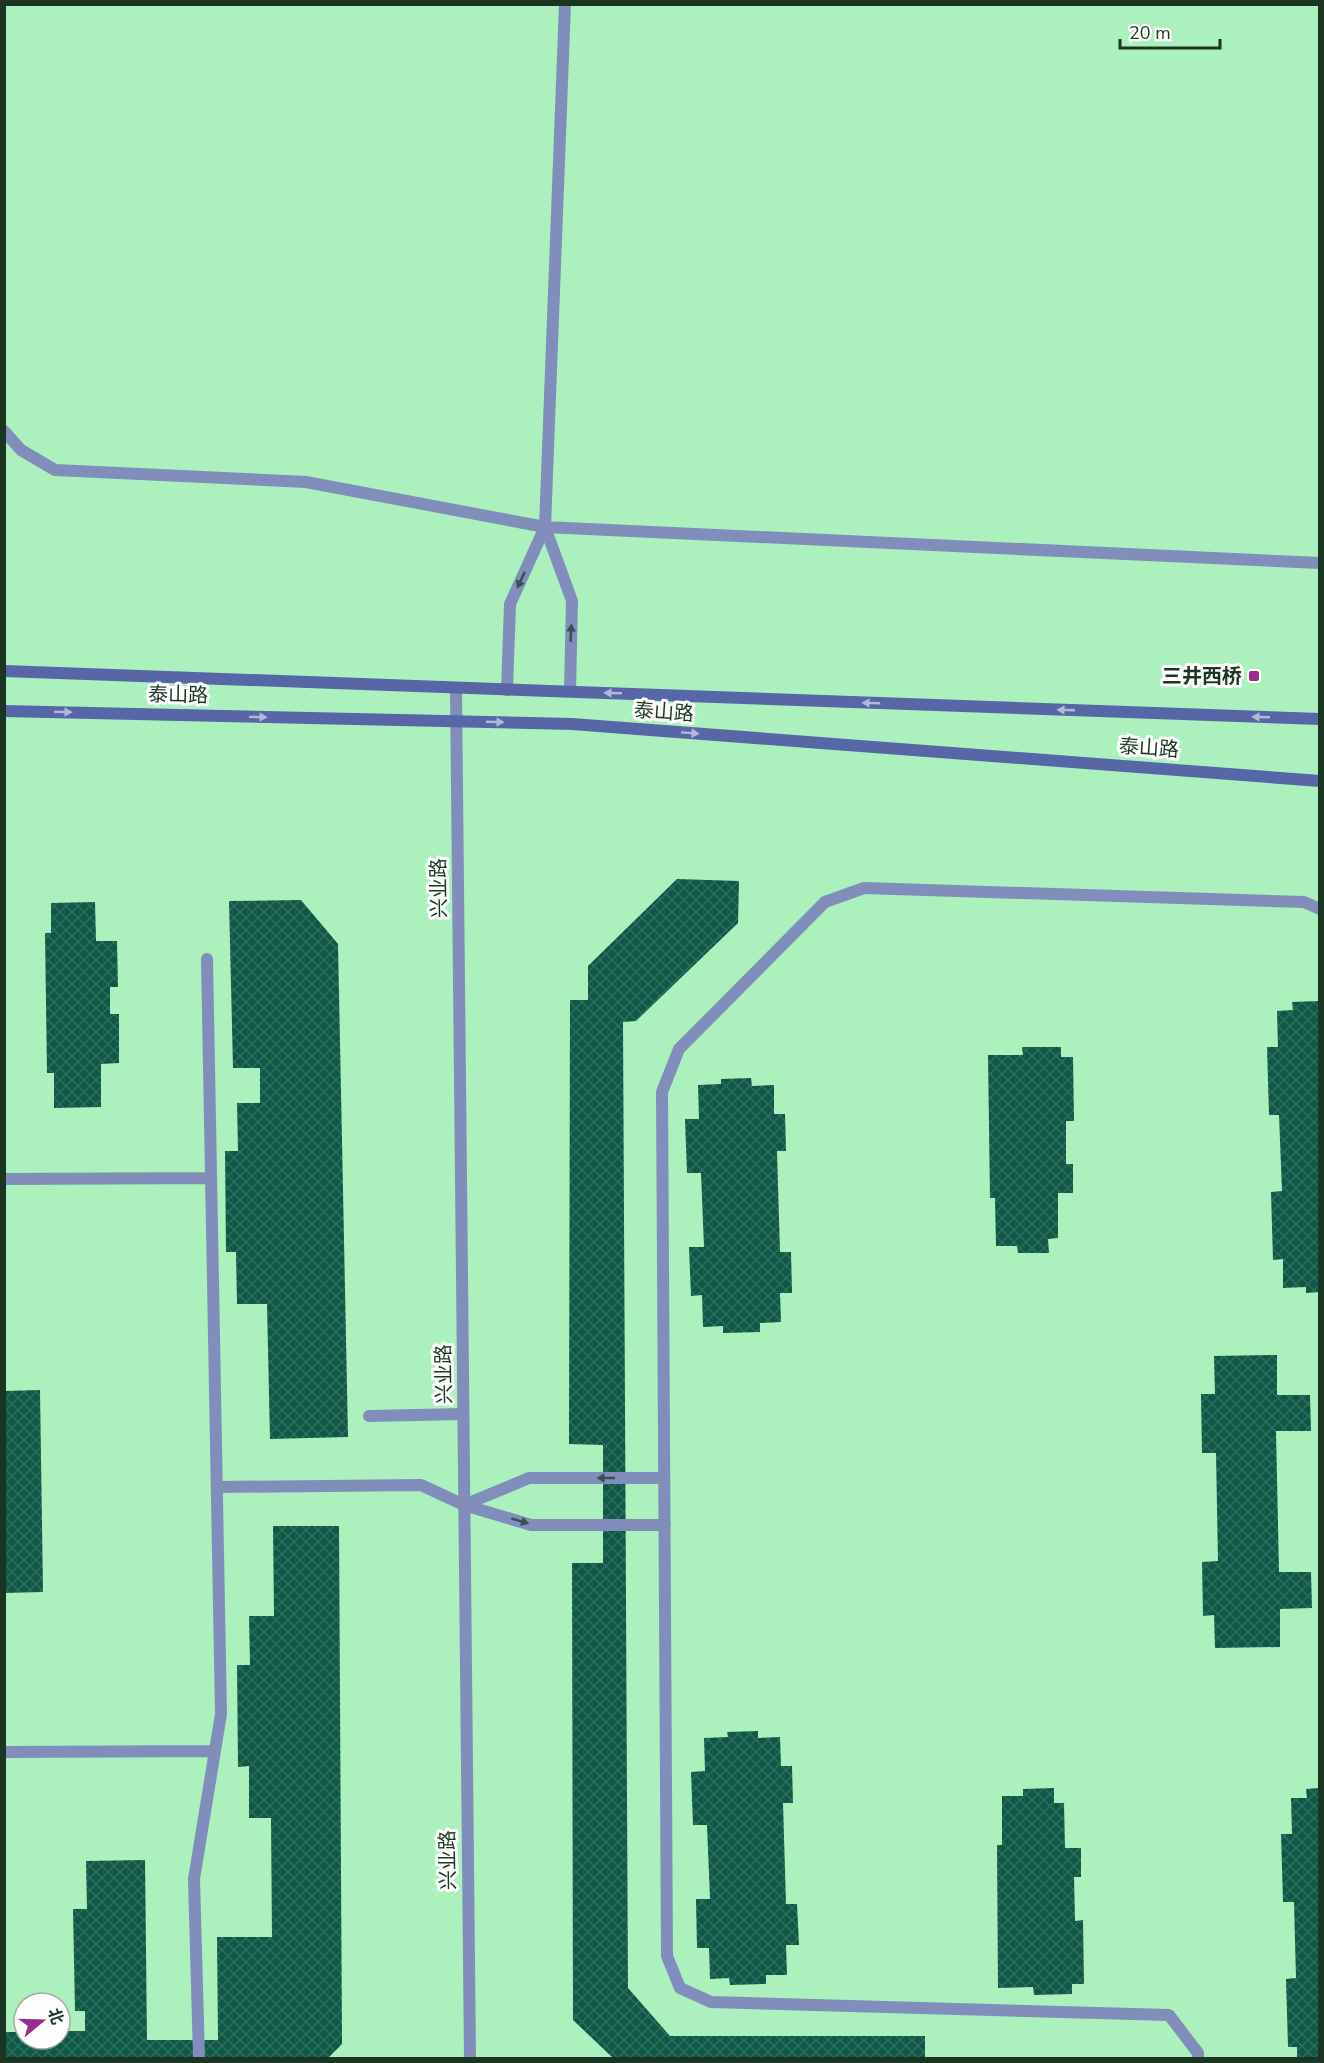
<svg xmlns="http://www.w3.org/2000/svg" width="1324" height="2063" font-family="'Nunito Sans','Noto Sans SC',sans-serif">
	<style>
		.building { fill: url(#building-cross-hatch) }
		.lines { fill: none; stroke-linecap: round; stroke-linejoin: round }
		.service { stroke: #818ebb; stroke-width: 12 }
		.tertiary { stroke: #818ebb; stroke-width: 12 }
		.secondary { stroke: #5766a7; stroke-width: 12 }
		.oneway { fill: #395051 }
		.oneway2 { fill: #b2b9d6 }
		.poi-dot { fill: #992d8e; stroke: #fdfdfd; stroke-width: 2 }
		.labels { text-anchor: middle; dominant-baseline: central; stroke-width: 6; stroke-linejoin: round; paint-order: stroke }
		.poi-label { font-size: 20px; font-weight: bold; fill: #1a3623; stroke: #fdfdfd; text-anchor: end }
		.street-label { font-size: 20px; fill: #1a3623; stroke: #fdfdfd }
	</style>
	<defs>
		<pattern id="building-cross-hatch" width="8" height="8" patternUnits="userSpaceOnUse" patternTransform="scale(1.5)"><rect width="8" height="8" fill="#0e5846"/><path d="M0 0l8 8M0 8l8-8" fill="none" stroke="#306d5e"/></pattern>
	</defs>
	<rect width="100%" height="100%" fill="#abf0bd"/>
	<path class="building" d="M677,879L739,881L738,923L636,1021L623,1022L628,1988L670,2036H925V2058H613L573,2020L572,1563H603V1445L569,1444L570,1000H588V966Z
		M301,900L338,944L348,1437L270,1439L267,1304H237L236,1252H226L225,1151H238L237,1103H260V1068H233L229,901Z
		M95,902L96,941H117L118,987H110V1014H119V1063L101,1064V1107L54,1108V1073H47L45,933H51V903Z
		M1320,1001V1292L1306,1293V1287L1283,1288V1259L1273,1260L1271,1192L1282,1191L1279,1115H1269L1267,1047H1278L1277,1011L1293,1010L1292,1002Z
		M1022,1047H1061V1057H1073L1074,1121H1066V1164H1073V1193H1058V1238L1048,1239L1049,1253H1018L1017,1246H996L995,1198H990L988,1055H1023Z
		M751,1078L752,1086L774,1085V1114H785L786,1151H777L780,1252H791L792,1293H780L781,1322L760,1323V1332L723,1333V1326L703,1327L702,1295L691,1296L689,1247H704L701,1173H687L685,1119H699L698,1085L721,1084V1079Z
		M1277,1355V1395H1310L1311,1431H1276L1279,1572H1311L1312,1608L1280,1609V1647L1215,1648L1214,1615L1203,1616L1202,1562L1218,1561L1216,1453H1202L1201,1394H1215L1214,1356Z
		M40,1390L43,1592L4,1593V1391Z
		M273,1526H339L342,2044L328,2058H4V2032H24V2039H60V2031H85V2011H75L73,1909H87L86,1861L145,1860L147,2040H218L217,1937H272L271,1818H249V1766L238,1767L237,1665H250L249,1616H274Z
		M758,1731V1738L780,1737L781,1766H792L793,1803H783L786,1904H797L799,1945H786L787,1975H766V1984L730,1985L729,1978L710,1979L709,1948H697L696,1899H710L707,1825H693L691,1772L705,1771L704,1738L728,1737L727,1732Z
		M1054,1788V1803H1064L1065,1848H1081V1877H1074L1075,1921L1083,1920L1084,1984H1072V1994L1034,1995L1033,1987L998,1988L997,1845H1002V1796H1023V1789Z
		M1320,1788V2058H1297V2047H1288L1286,1979L1296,1978L1294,1902H1283L1281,1834H1292L1291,1798H1307L1306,1789Z"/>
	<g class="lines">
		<path class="service" d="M565,4L545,527L572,601L570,691
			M4,431L21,450L55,470L306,482L545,527L1320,563
			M507,690L510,604L545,527
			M4,1179L211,1178
			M369,1416L463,1414
			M217,1487L421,1485L464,1505L531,1525H665
			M464,1505L529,1478H664
			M4,1752L215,1751
			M199,2058L194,1879L221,1714L207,959
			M1198,2058V2053L1169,2015L711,2002L680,1988L667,1956L662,1092L679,1049L825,902L864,888L1304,902L1320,909"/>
		<path class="tertiary" d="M456,689L470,2058"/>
		<path class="secondary" d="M4,671L1320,719
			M4,711L572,724L1320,781"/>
	</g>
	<defs><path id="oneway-solid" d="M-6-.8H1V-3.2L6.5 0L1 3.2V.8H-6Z" transform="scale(1.5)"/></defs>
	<g class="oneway">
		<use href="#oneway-solid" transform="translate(521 580) rotate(115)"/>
		<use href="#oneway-solid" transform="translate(571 633) rotate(-88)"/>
		<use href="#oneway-solid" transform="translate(606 1478) rotate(180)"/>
		<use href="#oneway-solid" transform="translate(520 1521) rotate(16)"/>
	</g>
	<g class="oneway2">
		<use href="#oneway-solid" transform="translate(613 693) rotate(-178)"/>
		<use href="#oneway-solid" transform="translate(871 703) rotate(-178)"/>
		<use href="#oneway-solid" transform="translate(1066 710) rotate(-178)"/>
		<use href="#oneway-solid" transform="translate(63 712) rotate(1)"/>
		<use href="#oneway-solid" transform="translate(258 717) rotate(1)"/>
		<use href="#oneway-solid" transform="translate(1261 717) rotate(-178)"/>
		<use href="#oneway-solid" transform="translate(495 722) rotate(2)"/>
		<use href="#oneway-solid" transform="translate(690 733) rotate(4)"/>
	</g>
	<rect class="poi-dot" x="1248" y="670" width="12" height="12" rx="3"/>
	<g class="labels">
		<g class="poi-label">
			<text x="1242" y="676">三井西桥</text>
		</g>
		<g class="street-label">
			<text transform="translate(178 695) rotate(1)">泰山路</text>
			<text transform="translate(664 712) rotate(4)">泰山路</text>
			<text transform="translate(1149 748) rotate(4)">泰山路</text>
			<text transform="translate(439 888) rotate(-91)">兴业路</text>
			<text transform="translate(444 1374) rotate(-91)">兴业路</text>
			<text transform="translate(448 1860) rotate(-91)">兴业路</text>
		</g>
	</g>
	<rect width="1324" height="2063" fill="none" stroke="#1a3623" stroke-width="12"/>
	<g transform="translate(42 2021) rotate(71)"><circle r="28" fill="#fdfdfd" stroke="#a2ada6" stroke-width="1.5"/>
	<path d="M0-4.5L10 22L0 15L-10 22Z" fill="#992d8e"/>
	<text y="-9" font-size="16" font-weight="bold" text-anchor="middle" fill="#1a3623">北</text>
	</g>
	<path d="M1120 39v9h100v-9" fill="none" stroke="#1a3623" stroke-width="3"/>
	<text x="1129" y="39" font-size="18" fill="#1a3623" stroke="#fdfdfd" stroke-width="4.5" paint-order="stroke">20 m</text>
</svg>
